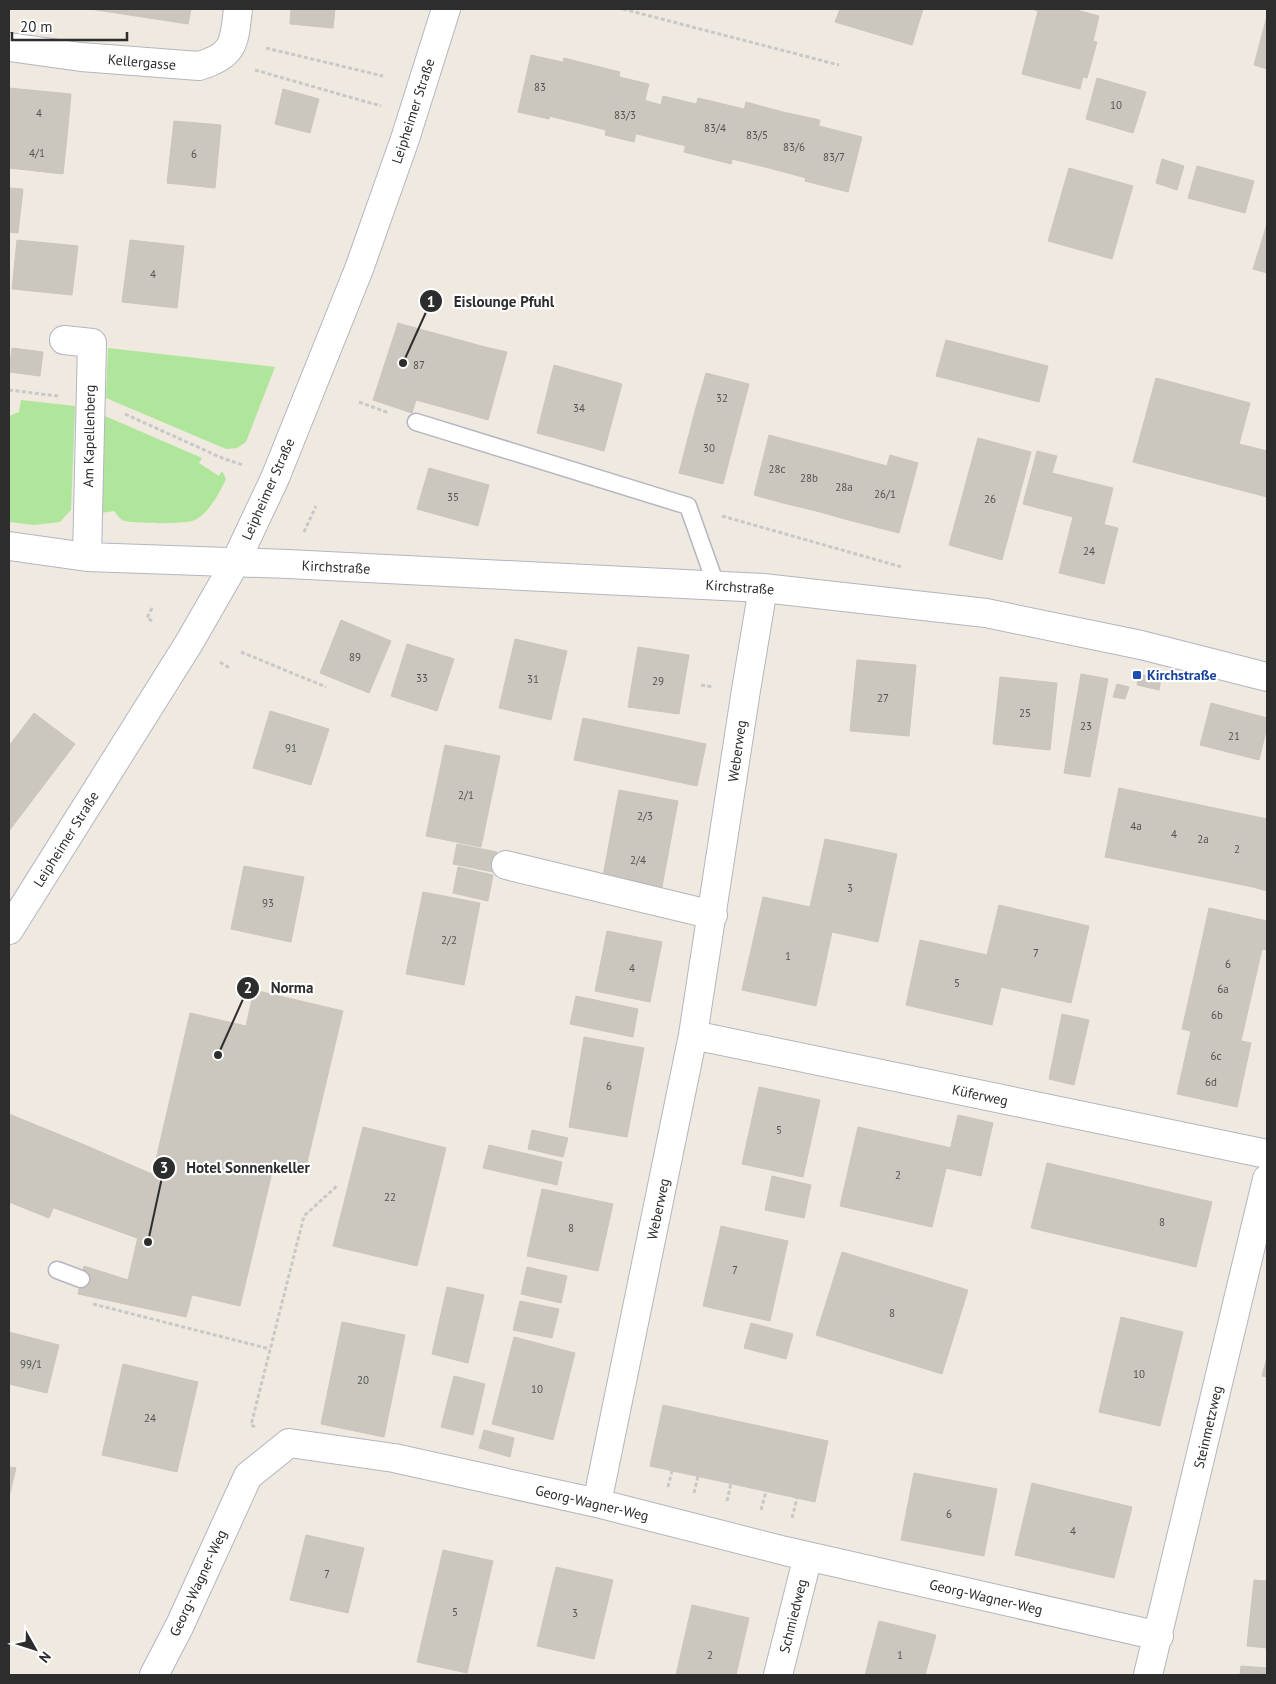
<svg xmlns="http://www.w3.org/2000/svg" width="1276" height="1684" font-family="'PT Sans',sans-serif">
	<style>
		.green { fill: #b0e59c }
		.building { fill: #cbc7be; stroke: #cbc6b9 }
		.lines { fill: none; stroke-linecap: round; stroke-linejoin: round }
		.lane-casing { stroke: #b3b5c1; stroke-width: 19 }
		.street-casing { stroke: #b3b5c1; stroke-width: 30 }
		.secondary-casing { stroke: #b3b5c1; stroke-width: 30 }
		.path { stroke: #c8c8c8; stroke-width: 3; stroke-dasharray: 4 2.5; stroke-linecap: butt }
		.lane { stroke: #fff; stroke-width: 16 }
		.street { stroke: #fff; stroke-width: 28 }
		.secondary { stroke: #fff; stroke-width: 28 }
		.transit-dot { fill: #1a4fb4; stroke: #fff; stroke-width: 2 }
		.labels { text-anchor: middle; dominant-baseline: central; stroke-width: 4.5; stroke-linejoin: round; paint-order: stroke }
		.number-label { font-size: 11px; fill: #545451 }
		.street-label { font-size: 14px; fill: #2d2d2d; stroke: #fff }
		.transit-label { font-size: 14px; font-weight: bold; fill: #164399; stroke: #fff; text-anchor: start }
		.leader { fill: none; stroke: #2d2d2d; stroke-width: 2 }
		.callout-dot { fill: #2d2d2d; stroke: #fff; stroke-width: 2 }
		.mark-label { font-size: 15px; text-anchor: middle; font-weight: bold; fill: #fff }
		.callout-label { font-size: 15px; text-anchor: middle; font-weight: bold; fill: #2d2d2d; stroke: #fff; stroke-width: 4.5; stroke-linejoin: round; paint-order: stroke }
	</style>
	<rect width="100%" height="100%" fill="#efe9e0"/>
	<path class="green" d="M108,348L275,367L246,442L237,448L226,449L106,398Z
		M21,400L75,406L71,510L60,522L34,525L9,522V416L19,412Z
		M105,416L202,458L199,463L219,476L222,471L226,479C220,492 207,517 192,521C184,524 128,524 122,520C119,518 117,514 114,511L101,513Z"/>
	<path class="building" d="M90,9H191L188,24Z
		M291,9H335L333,28L290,24Z
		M840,9H923L912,45L835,22Z
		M1032,9H1073L1099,16L1093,41L1097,42L1087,78L1083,77L1080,89L1022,74L1038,11Z
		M1267,16V69L1254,65Z
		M531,55L562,62L549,119L518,112Z
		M564,58L592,65L578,123L549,116Z
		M592,65L620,72L606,130L578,123Z
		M619,77L649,84L634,142L605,135Z
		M1097,78L1146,92L1133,133L1086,119Z
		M9,88L71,94L67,137L9,131Z
		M283,89L319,99L310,133L275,124Z
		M663,96L696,104L686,146L653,138Z
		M698,98L744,109L731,164L684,152Z
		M644,100L661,105L653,138L637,134Z
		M746,102L783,112L769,168L732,159Z
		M783,112L820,120L806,178L769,168Z
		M174,121L221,125L215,188L167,183Z
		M819,126L862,137L848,192L805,181Z
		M9,131L67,137L63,174L9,168Z
		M1162,159L1184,166L1177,190L1156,183Z
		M1197,166L1254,181L1245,213L1188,198Z
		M1069,168L1133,186L1112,259L1048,241Z
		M9,188L23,189L18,233L9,232Z
		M1267,224V273L1253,269Z
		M17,240L78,246L72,295L12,289Z
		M130,240L184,246L177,308L122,302Z
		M398,323L401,324L379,402L373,400Z
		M401,324L456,339L438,406L383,391Z
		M456,339L485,347L467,414L438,406Z
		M946,340L1048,366L1039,402L936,376Z
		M485,347L507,352L488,420L467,414Z
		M12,348L43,352L40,376L9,372Z
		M554,365L622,384L604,451L537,433Z
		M706,373L749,384L739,422L695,411Z
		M1156,378L1250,403L1239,444L1267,451V497L1133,462Z
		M383,391L416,400L412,413L379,402Z
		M695,411L739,422L723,484L679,473Z
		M769,435L799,443L783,503L754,495Z
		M978,438L1031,452L1002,560L949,545Z
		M799,443L835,452L820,512L783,503Z
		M1037,451L1057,456L1052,473L1113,488L1104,525L1023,504Z
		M835,452L868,461L852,521L820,512Z
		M890,455L918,463L899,533L852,521L868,461L887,466Z
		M429,468L489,485L478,526L417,509Z
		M1073,517L1118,528L1104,584L1059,573Z
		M341,620L391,641L369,693L320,673Z
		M515,639L567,651L551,720L499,708Z
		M407,644L454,659L437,711L391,696Z
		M638,647L689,655L679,714L628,707Z
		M857,660L916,665L909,736L850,731Z
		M1081,674L1108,679L1090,777L1064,773Z
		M1139,674L1161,679L1159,690L1137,685Z
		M1000,677L1057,683L1050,750L993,744Z
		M1117,684L1129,687L1125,699L1113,697Z
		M1211,703L1267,718V727L1259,760L1200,745Z
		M270,711L329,729L311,785L253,768Z
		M34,713L75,744L9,831V746Z
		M583,718L706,744L697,786L574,760Z
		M445,745L500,756L481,847L426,836Z
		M1119,788L1267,819L1253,887L1105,857Z
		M619,790L678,801L670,844L611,833Z
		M1267,820V891L1253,887Z
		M611,833L670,844L662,887L603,876Z
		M825,839L897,854L878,942L832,932L816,1006L742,990L763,897L810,907Z
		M457,844L497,852L493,872L453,864Z
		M244,866L304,877L291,942L231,929Z
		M458,867L493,875L488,901L453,893Z
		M423,892L480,903L464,985L406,974Z
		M999,905L1089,926L1071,1003L1001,987L992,1025L906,1005L920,940L987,955Z
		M1209,908L1267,921V950L1203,936Z
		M607,931L662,942L650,1002L595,991Z
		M1203,936L1262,949L1241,1041L1251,1043L1237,1107L1177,1094L1191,1031L1182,1029Z
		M254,990L343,1011L306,1167L275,1160L240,1306L128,1280L190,1013L246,1026Z
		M576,996L638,1009L633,1037L570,1024Z
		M1062,1014L1089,1020L1074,1085L1049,1079Z
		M584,1037L644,1048L627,1137L569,1127Z
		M759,1087L820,1100L803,1177L742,1164Z
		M9,1114L80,1143L49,1218L9,1202Z
		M958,1115L993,1123L981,1176L946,1168Z
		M363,1127L446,1148L417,1266L333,1246Z
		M858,1127L951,1148L932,1227L840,1206Z
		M532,1130L568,1138L563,1157L528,1149Z
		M80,1143L152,1174L137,1238L54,1208Z
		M489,1145L562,1162L557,1185L483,1168Z
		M1047,1163L1212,1202L1196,1267L1031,1228Z
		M772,1176L811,1185L804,1218L765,1210Z
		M542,1189L613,1204L598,1271L527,1256Z
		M721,1226L788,1241L770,1321L703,1306Z
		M842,1252L968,1290L942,1374L816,1335Z
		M84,1266L128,1280L192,1295L186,1317L78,1294Z
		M527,1267L567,1276L561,1303L521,1294Z
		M447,1287L484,1295L468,1363L432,1354Z
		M520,1301L559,1309L552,1338L513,1330Z
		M1121,1317L1183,1332L1160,1426L1099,1412Z
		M342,1322L405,1335L384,1437L321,1424Z
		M751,1323L793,1334L786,1359L744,1348Z
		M9,1332L59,1345L47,1393L9,1384Z
		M514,1337L575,1353L553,1440L492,1424Z
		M1267,1357V1377L1262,1376Z
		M123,1364L198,1382L177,1472L102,1455Z
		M454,1376L485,1384L473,1435L441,1427Z
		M663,1405L828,1441L815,1502L650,1466Z
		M484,1430L514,1438L510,1457L479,1448Z
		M9,1467L16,1468L9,1497Z
		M914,1473L997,1489L984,1556L901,1540Z
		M1032,1483L1132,1507L1114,1578L1015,1555Z
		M306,1535L364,1548L348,1613L290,1600Z
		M443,1550L493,1561L467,1673L417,1662Z
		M556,1567L613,1580L594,1659L537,1646Z
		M1254,1580L1267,1581V1648L1247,1646Z
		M692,1605L749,1618L736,1675H676Z
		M879,1621L936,1635L925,1675H865Z
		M1241,1666L1267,1668V1675H1240Z"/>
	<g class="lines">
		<defs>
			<path id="lane" d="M416,422L688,506L716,585
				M57,1270L81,1279"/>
			<path id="street" d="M9,47L81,57L199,66C235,55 234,43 238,9
				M64,340L92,343L87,557
				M9,546L87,557L288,564L763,588L986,613L1141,645L1267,677
				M506,865L713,915
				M693,1035L1267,1154
				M597,1503L693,1035L746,690L763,588
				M154,1675L180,1625L248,1476L289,1443L394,1458L597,1503L785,1551L1159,1636
				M778,1675L808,1556
				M1148,1675L1267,1179"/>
			<path id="secondary" d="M9,930L189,643L235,563L275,478L359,269L405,139L446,9"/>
		</defs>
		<use href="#lane" class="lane-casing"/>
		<use href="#street" class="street-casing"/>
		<use href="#secondary" class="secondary-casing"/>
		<path class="path" d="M623,9L839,65
			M266,48L383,76
			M255,70L381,106
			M9,390L58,396
			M359,402L389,413
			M125,414L222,458L243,465
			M722,516L902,567
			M304,532L316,506
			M152,608L147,618L154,622
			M241,652L326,687
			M220,662L231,669
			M701,685L713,687
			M93,1304L270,1349
			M255,1427L251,1425L304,1216L338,1185
			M668,1487L672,1471
			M694,1493L698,1476
			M727,1501L731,1483
			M761,1510L766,1491
			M792,1518L797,1498"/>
		<use href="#lane" class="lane"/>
		<use href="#street" class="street"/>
		<use href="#secondary" class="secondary"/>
	</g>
	<rect class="transit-dot" x="1132" y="670" width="10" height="10" rx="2.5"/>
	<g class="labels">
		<g class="number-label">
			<text x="540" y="87">83</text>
			<text x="1116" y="105">10</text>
			<text x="39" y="113">4</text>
			<text x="625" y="115">83/3</text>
			<text x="715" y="128">83/4</text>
			<text x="757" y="135">83/5</text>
			<text x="794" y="147">83/6</text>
			<text x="37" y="153">4/1</text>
			<text x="194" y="154">6</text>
			<text x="834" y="157">83/7</text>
			<text x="153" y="274">4</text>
			<text x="419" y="365">87</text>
			<text x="722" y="398">32</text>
			<text x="579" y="408">34</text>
			<text x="709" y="448">30</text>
			<text x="777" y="469">28c</text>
			<text x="809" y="478">28b</text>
			<text x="844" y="487">28a</text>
			<text x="885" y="494">26/1</text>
			<text x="453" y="497">35</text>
			<text x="990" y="499">26</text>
			<text x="1089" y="551">24</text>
			<text x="355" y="657">89</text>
			<text x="422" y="678">33</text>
			<text x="533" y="679">31</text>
			<text x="658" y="681">29</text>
			<text x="883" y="698">27</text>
			<text x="1025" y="713">25</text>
			<text x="1086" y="726">23</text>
			<text x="1234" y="736">21</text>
			<text x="291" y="748">91</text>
			<text x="466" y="795">2/1</text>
			<text x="645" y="816">2/3</text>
			<text x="1136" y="826">4a</text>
			<text x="1174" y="834">4</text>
			<text x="1203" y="839">2a</text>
			<text x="1237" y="849">2</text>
			<text x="638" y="860">2/4</text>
			<text x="850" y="888">3</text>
			<text x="268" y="903">93</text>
			<text x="449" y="940">2/2</text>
			<text x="1036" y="953">7</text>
			<text x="788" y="956">1</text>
			<text x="1228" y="964">6</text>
			<text x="632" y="968">4</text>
			<text x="957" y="983">5</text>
			<text x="1223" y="989">6a</text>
			<text x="1217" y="1015">6b</text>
			<text x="1216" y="1056">6c</text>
			<text x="1211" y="1082">6d</text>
			<text x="609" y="1086">6</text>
			<text x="779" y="1130">5</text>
			<text x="898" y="1175">2</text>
			<text x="390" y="1197">22</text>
			<text x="1162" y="1222">8</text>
			<text x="571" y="1228">8</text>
			<text x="735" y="1270">7</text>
			<text x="892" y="1313">8</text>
			<text x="31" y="1364">99/1</text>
			<text x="1139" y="1374">10</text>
			<text x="363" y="1380">20</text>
			<text x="537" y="1389">10</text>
			<text x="150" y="1418">24</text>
			<text x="949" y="1514">6</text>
			<text x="1073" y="1531">4</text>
			<text x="327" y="1574">7</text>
			<text x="455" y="1612">5</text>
			<text x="575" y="1613">3</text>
			<text x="710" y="1655">2</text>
			<text x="900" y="1655">1</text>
		</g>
		<g class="street-label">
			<text transform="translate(142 62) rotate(5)">Kellergasse</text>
			<text transform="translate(413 111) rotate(-72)">Leipheimer Straße</text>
			<text transform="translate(89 436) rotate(-89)">Am Kapellenberg</text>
			<text transform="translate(268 489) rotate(-66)">Leipheimer Straße</text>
			<text transform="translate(336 567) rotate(3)">Kirchstraße</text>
			<text transform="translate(740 587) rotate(4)">Kirchstraße</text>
			<text transform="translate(737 751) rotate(-82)">Weberweg</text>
			<text transform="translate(66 839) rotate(-58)">Leipheimer Straße</text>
			<text transform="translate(980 1095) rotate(12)">Küferweg</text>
			<text transform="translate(658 1209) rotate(-78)">Weberweg</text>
			<text transform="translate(1208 1427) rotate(-77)">Steinmetzweg</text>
			<text transform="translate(592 1503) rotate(13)">Georg-Wagner-Weg</text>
			<text transform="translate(198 1583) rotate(-65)">Georg-Wagner-Weg</text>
			<text transform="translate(986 1597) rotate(13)">Georg-Wagner-Weg</text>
			<text transform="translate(793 1616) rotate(-76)">Schmiedweg</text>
		</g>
		<g class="transit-label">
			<text x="1147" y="675">Kirchstraße</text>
		</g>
	</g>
	<path class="leader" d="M403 363L431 301M218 1055L248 988M148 1242L164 1168"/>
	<g class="callout-dot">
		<circle cx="403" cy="363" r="5"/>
		<circle cx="218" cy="1055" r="5"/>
		<circle cx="148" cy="1242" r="5"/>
		<circle cx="431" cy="301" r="12"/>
		<circle cx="248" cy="988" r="12"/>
		<circle cx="164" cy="1168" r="12"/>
	</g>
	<g class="mark-label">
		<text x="431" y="307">1</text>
		<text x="248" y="993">2</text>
		<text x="164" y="1173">3</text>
	</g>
	<g class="callout-label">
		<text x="504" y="307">Eislounge Pfuhl</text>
		<text x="292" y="993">Norma</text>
		<text x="248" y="1173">Hotel Sonnenkeller</text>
	</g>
	<rect width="1276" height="1684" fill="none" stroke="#2d2d2d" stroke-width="20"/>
	<g transform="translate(35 1649) rotate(129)" stroke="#ffffff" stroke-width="4" paint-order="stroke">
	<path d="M0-4L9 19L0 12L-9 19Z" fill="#2d2d2d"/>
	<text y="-8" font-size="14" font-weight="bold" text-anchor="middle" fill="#2d2d2d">N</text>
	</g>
	<path d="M12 32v8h115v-8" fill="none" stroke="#2d2d2d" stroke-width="2.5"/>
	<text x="20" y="32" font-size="15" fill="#2d2d2d" stroke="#ffffff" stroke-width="4" paint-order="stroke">20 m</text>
</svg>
